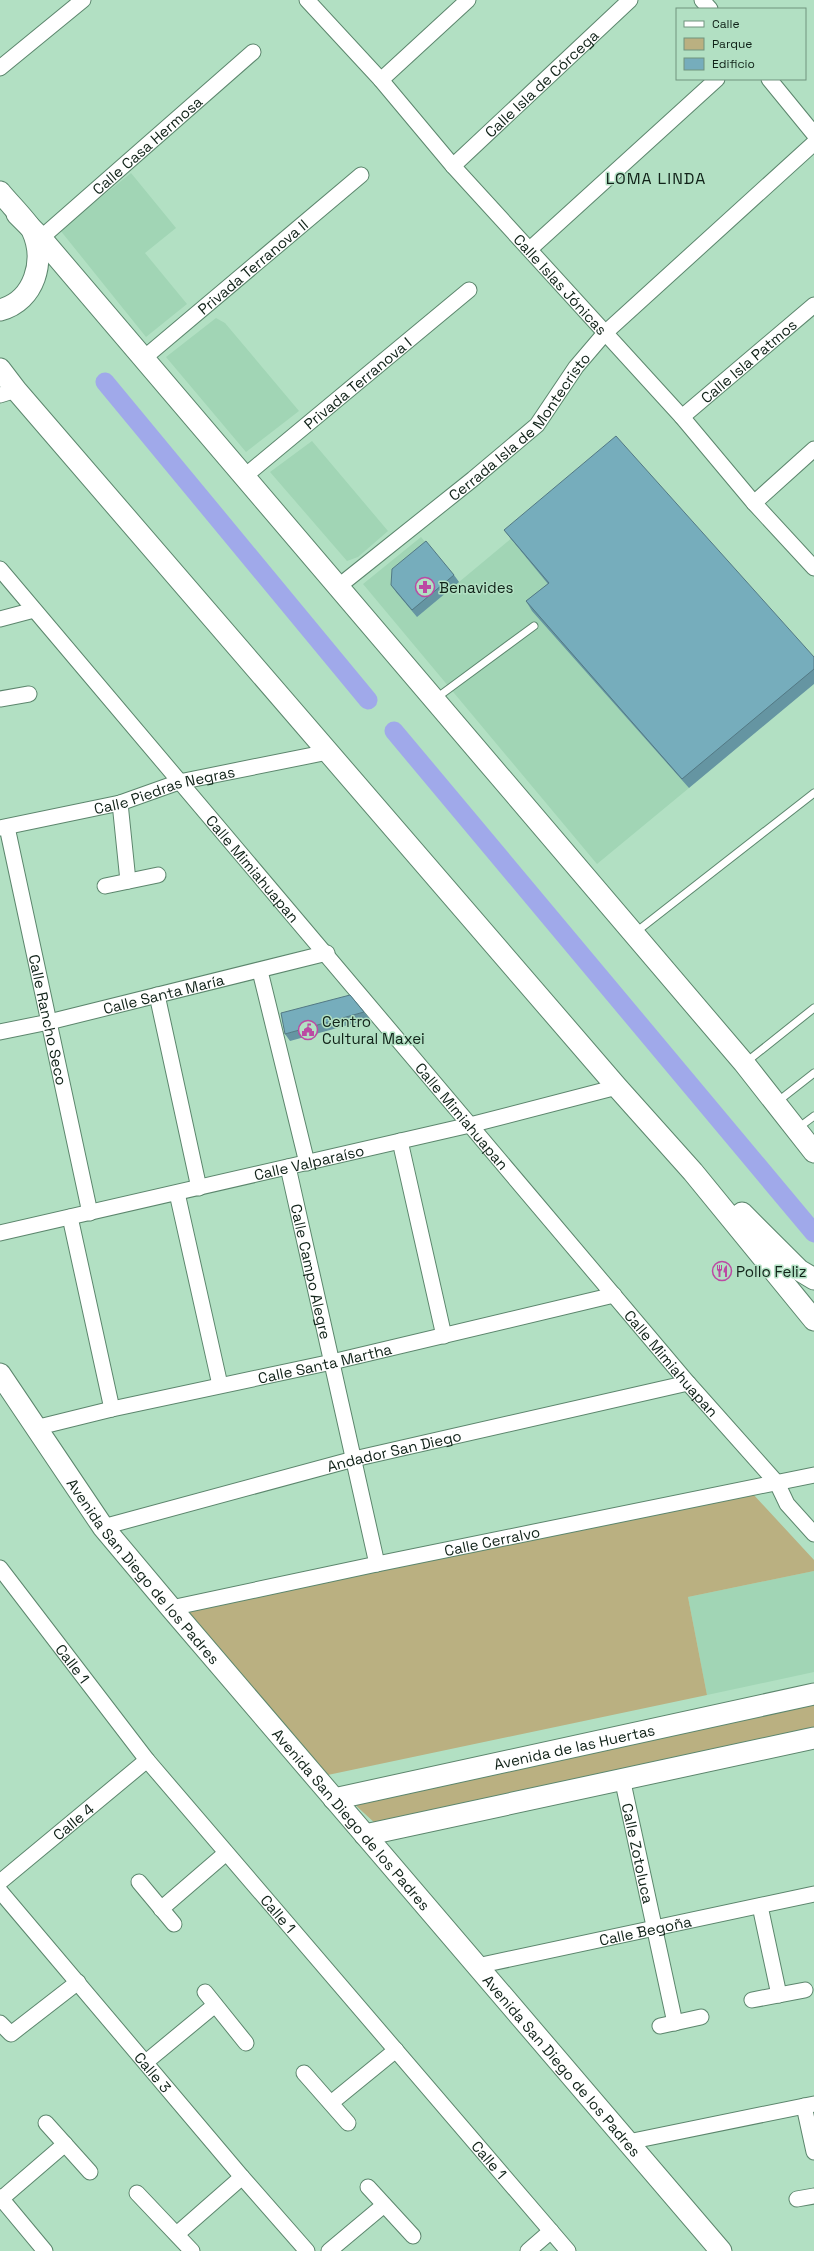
<svg xmlns="http://www.w3.org/2000/svg" width="814" height="2251" font-family="'Space Grotesk',sans-serif">
	<style>
		.built { fill: #a1d5b5 }
		.green { fill: #bab081 }
		.lines { fill: none; stroke-linecap: round; stroke-linejoin: round }
		.canal { stroke: #a0a9ea; stroke-width: 19 }
		.lane-casing { stroke: #5c866d; stroke-width: 9 }
		.street-casing { stroke: #5c866d; stroke-width: 17 }
		.secondary-casing { stroke: #5c866d; stroke-width: 23 }
		.lane { stroke: #fff; stroke-width: 7 }
		.street { stroke: #fff; stroke-width: 15 }
		.secondary { stroke: #fff; stroke-width: 21 }
		.wall { fill: #6595a2 }
		.building { fill: #76adbc; stroke: #537984 }
		.labels { text-anchor: middle; dominant-baseline: central; stroke-width: 3; stroke-linejoin: round; paint-order: stroke }
		.street-label { font-size: 15px; fill: #102218; stroke: #b2e0c3 }
		.poi-label { font-size: 15px; fill: #102218; stroke: #b2e0c3; text-anchor: start }
		.neighbourhood-label { font-size: 16px; letter-spacing: 1px; fill: #102218; stroke: #b2e0c3 }
	</style>
	<rect width="100%" height="100%" fill="#b2e0c3"/>
	<path class="built" d="M131,173L176,228L145,253L187,304L146,337L60,230Z
		M216,318L225,323L299,411L246,452L166,357Z
		M312,441L388,531L358,557L347,561L270,472Z
		M623,445L689,788L597,864L363,584L421,537L459,582Z
		M814,1571V1672L707,1695L688,1597Z"/>
	<path class="green" d="M753,1494L814,1560V1571L688,1597L707,1695L323,1776L183,1612Z
		M814,1704V1730L377,1825L352,1802Z"/>
	<g class="lines">
		<path class="canal" d="M105,382L368,700
			M394,731L814,1233"/>
		<defs>
			<path id="lane" d="M435,699L534,626
				M636,932L814,793
				M745,1063L814,1008
				M777,1102L814,1073
				M798,1128L814,1116"/>
			<g id="street">
				<path id="s1" d="M307,0L381,80L453,166L682,417L754,503L814,568"/>
				<path d="M702,0L710,9"/>
				<path d="M0,68L83,0"/>
				<path d="M769,79L814,134"/>
				<path d="M381,80L468,0"/>
				<path id="s2" d="M453,166L630,0"/>
				<path id="s3" d="M41,238L253,52"/>
				<path d="M530,249L717,79"/>
				<path id="s4" d="M144,358L361,175"/>
				<path d="M0,395L16,390"/>
				<path id="s5" d="M682,417L814,305"/>
				<path id="s6" d="M245,476L469,290"/>
				<path d="M754,503L814,449"/>
				<path id="s7" d="M0,569L688,1383L777,1483L787,1504L814,1534"/>
				<path id="s8" d="M339,586L473,479L537,425L576,367L605,333L814,143"/>
				<path d="M0,619L34,610"/>
				<path d="M0,699L29,694"/>
				<path d="M120,803L128,881"/>
				<path id="s9" d="M7,827L90,1213"/>
				<path id="s10" d="M0,828L120,803L179,782L328,752"/>
				<path d="M105,886L158,875"/>
				<path d="M260,971L307,1163"/>
				<path d="M157,995L199,1188"/>
				<path id="s11" d="M0,1032L49,1022L327,953"/>
				<path d="M400,1141L444,1336"/>
				<path id="s12" d="M288,1167L377,1564"/>
				<path d="M177,1193L220,1385"/>
				<path d="M70,1217L112,1409"/>
				<path id="s13" d="M0,1233L470,1125L617,1087"/>
				<path id="s14" d="M35,1428L112,1409L332,1362L614,1295"/>
				<path id="s15" d="M103,1527L354,1459L688,1383"/>
				<path id="s16" d="M0,1568L147,1760L568,2251"/>
				<path id="s17" d="M171,1608L377,1564L814,1475"/>
				<path id="s18" d="M622,1778L675,2023"/>
				<path id="s19" d="M0,1882L147,1760"/>
				<path d="M139,1882L174,1924"/>
				<path id="s20" d="M0,1891L242,2177L307,2251"/>
				<path d="M760,1906L779,1995"/>
				<path d="M161,1909L226,1853"/>
				<path id="s21" d="M477,1966L814,1894"/>
				<path d="M205,1992L246,2043"/>
				<path d="M752,2000L805,1990"/>
				<path d="M0,2023L11,2034L78,1982"/>
				<path d="M660,2026L701,2017"/>
				<path d="M146,2062L215,2005"/>
				<path d="M304,2073L348,2123"/>
				<path d="M331,2103L396,2050"/>
				<path d="M804,2106L814,2152"/>
				<path d="M46,2123L90,2172"/>
				<path d="M628,2142L814,2104"/>
				<path d="M368,2187L413,2236"/>
				<path d="M137,2193L192,2251"/>
				<path d="M0,2197L45,2251"/>
				<path d="M1,2199L65,2144"/>
				<path d="M797,2199L814,2196"/>
				<path d="M177,2234L242,2177"/>
				<path d="M329,2251L384,2205"/>
				<path d="M528,2251L551,2231"/>
			</g>
			<g id="secondary">
				<path d="M0,192C7,201 27,221 32,230C46,260 35,301 0,310"/>
				<path d="M17,214L41,238L744,1063L814,1152"/>
				<path d="M0,369L16,390L617,1087L693,1172L814,1320"/>
				<path d="M742,1213L799,1270L814,1279"/>
				<path id="s22" d="M0,1374L103,1527L171,1608L721,2251"/>
				<path id="s23" d="M334,1799L814,1694"/>
				<path d="M365,1835L814,1738"/>
			</g>
		</defs>
		<use href="#lane" class="lane-casing"/>
		<use href="#street" class="street-casing"/>
		<use href="#secondary" class="secondary-casing"/>
		<use href="#lane" class="lane"/>
		<use href="#street" class="street"/>
		<use href="#secondary" class="secondary"/>
	</g>
	<path class="wall" d="M504,530L814,657V684L689,788L532,611L526,601L548,584L511,539Z
		M454,575L459,582L417,617L396,592L391,585Z
		M364,1012L370,1019L290,1041L285,1034Z"/>
	<path class="building" d="M616,436L814,657V669L682,779L526,601L549,583L504,530Z
		M426,541L454,575L412,610L391,585L392,569Z
		M350,995L364,1012L285,1034L281,1013Z"/>
	<defs>
		<symbol id="pharmacy-ring" viewBox="-11 -11 22 22"><circle r="9.5" fill="#b2e0c3" stroke="#bc49a3" stroke-width="1.5"/><path d="M-2-6h4v4h4v4h-4v4h-4v-4h-4v-4h4Z" fill="#bc49a3"/></symbol>
		<symbol id="civic-ring" viewBox="-11 -11 22 22"><circle r="9.5" fill="#b2e0c3" stroke="#bc49a3" stroke-width="1.5"/><path d="M-.6-6.5H3V-4.5H.6V-3L4-1V1h2V6H-6V1h2V-1L-.6-3ZM-1.2 2.5V6h2.4V2.5Z" fill="#bc49a3"/></symbol>
		<symbol id="restaurant-ring" viewBox="-11 -11 22 22"><circle r="9.5" fill="#b2e0c3" stroke="#bc49a3" stroke-width="1.5"/><path d="M-5-6h1v4h1v-4h1v4h1v-4h1v5L-1.5 .5V6h-2V.5L-5-1ZM5-6V6H3V1.5H1.5Q1.5-4 5-6Z" fill="#bc49a3"/></symbol>
	</defs>
	<g fill-rule="evenodd">
		<use href="#pharmacy-ring" x="414" y="576" width="22" height="22"/>
		<use href="#civic-ring" x="297" y="1019" width="22" height="22"/>
		<use href="#restaurant-ring" x="711" y="1260" width="22" height="22"/>
	</g>
	<g class="labels">
		<g class="street-label">
			<text stroke="none"><textPath href="#s2" startOffset="121">Calle Isla de Córcega</textPath></text>
			<text stroke="none"><textPath href="#s3" startOffset="141">Calle Casa Hermosa</textPath></text>
			<text stroke="none"><textPath href="#s4" startOffset="142">Privada Terranova II</textPath></text>
			<text stroke="none"><textPath href="#s1" startOffset="381">Calle Islas Jónicas</textPath></text>
			<text stroke="none"><textPath href="#s5" startOffset="87">Calle Isla Patmos</textPath></text>
			<text stroke="none"><textPath href="#s6" startOffset="146">Privada Terranova I</textPath></text>
			<text stroke="none"><textPath href="#s8" startOffset="242">Cerrada Isla de Montecristo</textPath></text>
			<text stroke="none"><textPath href="#s10" startOffset="169">Calle Piedras Negras</textPath></text>
			<text stroke="none"><textPath href="#s7" startOffset="392">Calle Mimiahuapan</textPath></text>
			<text stroke="none"><textPath href="#s11" startOffset="168">Calle Santa María</textPath></text>
			<text stroke="none"><textPath href="#s9" startOffset="197">Calle Rancho Seco</textPath></text>
			<text stroke="none"><textPath href="#s7" startOffset="716">Calle Mimiahuapan</textPath></text>
			<text stroke="none"><textPath href="#s13" startOffset="317">Calle Valparaíso</textPath></text>
			<text stroke="none"><textPath href="#s12" startOffset="107">Calle Campo Alegre</textPath></text>
			<text stroke="none"><textPath href="#s14" startOffset="297">Calle Santa Martha</textPath></text>
			<text stroke="none"><textPath href="#s7" startOffset="1040">Calle Mimiahuapan</textPath></text>
			<text stroke="none"><textPath href="#s15" startOffset="301">Andador San Diego</textPath></text>
			<text stroke="none"><textPath href="#s17" startOffset="328">Calle Cerralvo</textPath></text>
			<text stroke="none"><textPath href="#s22" startOffset="244">Avenida San Diego de los Padres</textPath></text>
			<text stroke="none"><textPath href="#s16" startOffset="120">Calle 1</textPath></text>
			<text stroke="none"><textPath href="#s23" startOffset="246">Avenida de las Huertas</textPath></text>
			<text stroke="none"><textPath href="#s22" startOffset="568">Avenida San Diego de los Padres</textPath></text>
			<text stroke="none"><textPath href="#s19" startOffset="95">Calle 4</textPath></text>
			<text stroke="none"><textPath href="#s18" startOffset="77">Calle Zotoluca</textPath></text>
			<text stroke="none"><textPath href="#s16" startOffset="444">Calle 1</textPath></text>
			<text stroke="none"><textPath href="#s21" startOffset="172">Calle Begoña</textPath></text>
			<text stroke="none"><textPath href="#s22" startOffset="892">Avenida San Diego de los Padres</textPath></text>
			<text stroke="none"><textPath href="#s20" startOffset="237">Calle 3</textPath></text>
			<text stroke="none"><textPath href="#s16" startOffset="768">Calle 1</textPath></text>
		</g>
		<g class="poi-label">
			<text x="439" y="587">Benavides</text>
			<text x="322" y="1021">Centro<tspan x="322" dy="17">Cultural Maxei</tspan></text>
			<text x="736" y="1271">Pollo Feliz</text>
		</g>
		<g class="neighbourhood-label">
			<text x="656" y="178">LOMA LINDA</text>
		</g>
	</g>
	<rect x="676" y="8" width="130" height="72" fill="#b2e0c3" stroke="#71947f"/>
	<rect x="684" y="21" width="20" height="6" fill="#ffffff" stroke="#71947f"/>
	<text x="712" y="28" font-size="12" fill="#102218">Calle</text>
	<rect x="684" y="38" width="20" height="12" fill="#bab081" stroke="#71947f"/>
	<text x="712" y="48" font-size="12" fill="#102218">Parque</text>
	<rect x="684" y="58" width="20" height="12" fill="#76adbc" stroke="#71947f"/>
	<text x="712" y="68" font-size="12" fill="#102218">Edificio</text>
</svg>
